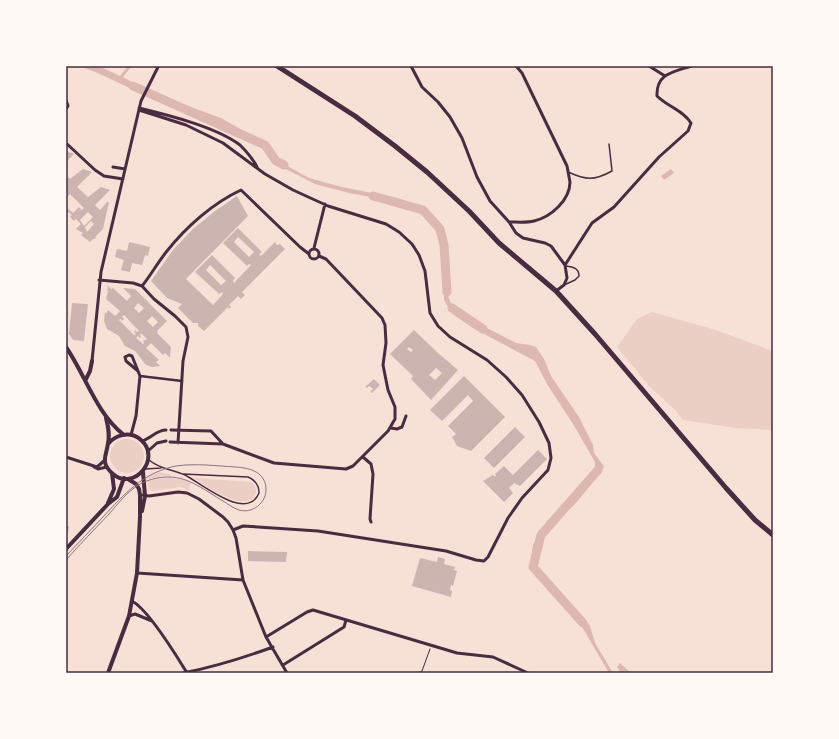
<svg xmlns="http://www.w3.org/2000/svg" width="839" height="739" font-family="Arial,sans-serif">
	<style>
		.green { fill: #ebcfc5 }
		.water { fill: #dcb8b0 }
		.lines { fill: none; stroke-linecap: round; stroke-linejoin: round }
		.river { stroke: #dcb8b0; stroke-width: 9 }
		.building { fill: #ccb4b1; fill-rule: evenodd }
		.path { stroke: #4a2c40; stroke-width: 1 }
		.service { stroke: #4a2c40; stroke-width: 1.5 }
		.pedestrian { stroke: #4a2c40; stroke-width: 2.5 }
		.minor { stroke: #4a2c40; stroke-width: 3 }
		.tertiary { stroke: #4a2c40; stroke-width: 4 }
		.primary { stroke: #4a2c40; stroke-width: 5 }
		.tram { stroke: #8f747c; stroke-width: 1 }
		.neatline { fill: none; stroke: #4a2c40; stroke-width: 1.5 }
	</style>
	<rect width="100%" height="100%" fill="#f7e1d7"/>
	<path class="green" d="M652,312L716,330L770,350L773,349V430L736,428L683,420L675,410L649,386L617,347L637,319Z
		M110 456a17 17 0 1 1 34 0a17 17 0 1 1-34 0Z
		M159,472L171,475V476H162L147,479V477Z
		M171,478L181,479L191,483L189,490L180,487L153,491L149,489L148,481L156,479Z
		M195,478L251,482C255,485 257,488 256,493C248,516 206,486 195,479Z"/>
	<path class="water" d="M79,66H99L120,76L128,66H132L123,77L144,89L140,93L98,73Z
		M149,92L221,118L263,142L267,146L273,158L309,178L342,187L397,198L425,208L431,213L438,221L442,230L444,240L447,249L450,274L447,292L449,299L453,307L470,321L487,328L516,343L529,345L536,347L544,359L551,376L579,417L593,445L594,453L603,465L604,467L601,472L576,503L571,508L554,519L545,530L543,537L537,545L535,557L540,573L547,585L561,595L568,604L585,619L590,626L595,643L613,673H609L574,613L561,604L554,595L540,581L531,565V559L533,545L547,521L552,516L560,511L584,489L595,470V462L573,424L547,384L535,361L473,328L454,315L448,307L444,300V293L447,275L445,252L434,222L425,213L411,206L393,201L349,193L315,184L274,163L263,146L222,123L147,96Z
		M671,169L674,173L664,180L661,176Z
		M620,663L631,673H621L617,667Z"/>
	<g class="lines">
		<path class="river" d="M133,86L265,145L276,161L284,165
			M373,196L423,210L440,229L444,245L447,292
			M452,308L483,329
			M583,623L533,567L541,535L598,470"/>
	</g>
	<path class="building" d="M66,151L74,154L66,162Z
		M83,169L92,172L77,187L88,197L101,187L110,190L95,205L100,210L107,202H109L103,229L96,236L95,239H93L90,242L81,235L83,233L76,229L81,224L76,219L74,221L70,217L72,215L69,212L66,217V207L73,213L79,207L82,210L84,208L70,194L66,198V175L70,179ZM88,212L93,217L84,226L80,220ZM91,221L94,224L87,232L85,227Z
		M237,196L248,216L186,279L213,305L223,294L222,292L219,294L195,272L212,255L235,278L233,281L234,283L251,265L249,264L247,266L223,243L238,228L262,252L259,254L261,256L275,242L277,245L280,244L285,249L242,292L245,295L241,299L238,296L229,305L231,307L229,309L228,307L204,331L198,326V323H193L178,308L182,304L167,298L151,281L173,250L193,229L215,211ZM238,237L254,252L249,257L234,242ZM210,265L226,281L221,285L206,270Z
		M129,242L150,247L148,256L145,255L142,265L132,263L130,272L121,270L124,260L115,257L117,249L127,251Z
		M107,285L111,289L113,288L127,301L131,296L123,288L135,289L167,321L157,331L158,332L157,333L171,347L170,358L165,353L163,355L151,343L146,348L159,360L156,362L160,366L152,367L146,365L135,351L125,346L119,336L107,329L104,321L105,312L106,314L108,310L115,316L120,311L106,299L108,291L107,290L108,288ZM138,303L144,308L139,313L134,308ZM124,315L139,331L137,332L135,330L134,332L136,334L134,335L119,320L121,319L122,321L124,319L122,317ZM152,316L158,322L153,327L147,321ZM141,333L147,339L143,341L144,343L143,344L136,338L138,336L140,338L141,336L140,335Z
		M72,303L88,304L84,341L73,340L69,334Z
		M414,330L438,353L458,370L431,400L411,379L413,376L390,354ZM409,347L413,350L411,352L407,349ZM436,368L442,373L435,380L429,375Z
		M464,376L505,417L471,451L457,446L452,437L456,434L448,426L473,401L468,395L442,421L430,410Z
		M374,379L380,385L372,393L370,392L373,389L369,386L367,388L365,387Z
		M515,427L525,437L494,468L484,458Z
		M538,450L547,459L520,486L514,483L509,488L513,493L504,502L483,481L493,475L495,477L496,475L495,474L504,466L513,475Z
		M66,526H69L68,534L66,533Z
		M248,551L287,552L286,562L248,561Z
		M438,557L445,559L444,564L455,567L454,570L457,571L453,586L451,585L450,590L452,591L451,597L412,586L420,558L437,562Z"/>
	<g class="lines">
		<path class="path" d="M418,673L422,671L430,649"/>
		<path class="service" d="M568,172C586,180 594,181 612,171L609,144
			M564,285L575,280L579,276C579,268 573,267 566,266
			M149,460C161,470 172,469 185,475C202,484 247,522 259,493C259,485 255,480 248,477L183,474
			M145,469L161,468"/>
		<path class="pedestrian" d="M140,376L182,381"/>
		<path class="minor" d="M411,66L422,87L438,102L450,117L462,138L477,177L490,201L509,222L516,233L523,238L545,243L551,246L565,265L567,278L564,285L556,291
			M649,66L665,76
			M66,100L68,106L66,109
			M139,108C168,115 216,127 240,145C246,151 253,159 257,167
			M139,110L186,125L223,143L265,174L293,190L328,206L386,224L399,232L412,244L419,255L425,271L430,313L438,326L450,337L487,360L506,377L522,395L539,422L549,443L551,458L548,470L522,498L508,518L488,557L484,561L476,560L446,551L318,531L243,526L233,530
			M66,143L95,170L104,176L123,179
			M113,167L125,169
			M509,222C517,222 527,223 534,221C551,217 570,200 570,182C569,177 568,171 567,166L522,73L516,66
			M314,248L325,204
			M309 254a5 5 0 1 1 10 0a5 5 0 1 1-10 0Z
			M565,265L592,223L614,207L659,157L688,131L691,123C683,110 668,107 657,96C656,73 674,72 691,66
			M99,280L133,283L142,286L154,299L175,316L186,327L188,337L183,361L178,443
			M142,286C151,275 158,262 167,251C186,227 213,203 241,190L300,247L309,254
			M92,361L101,272L141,101L158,67L156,66
			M391,428L397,429L402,427L406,416
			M131,435L136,416L140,376L132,356L129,355L125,357L126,361L138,371
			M142,441C151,438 157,430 166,430
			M170,442L223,444L211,431L171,430
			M223,444L274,463L346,469L353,466L388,431L395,419V407L388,390L383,365L386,343L385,325L382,318L326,259L319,256
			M148,451L157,443L166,441
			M66,457L97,467L105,460
			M363,457L371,464L373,474L370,519L371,522
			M94,467L98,469L107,467
			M143,495L149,496L178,492L187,493L199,499L223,517L228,522L233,530L236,538L243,580L266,637L287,673
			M137,573L243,580
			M132,601C149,610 176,655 187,673
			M129,616L135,614L152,621
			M266,637L307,612L313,610L457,653L493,657L528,673
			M283,665L344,627L346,620
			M183,673C214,667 243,658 273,647"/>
		<path class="tertiary" d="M66,347C86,376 96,413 124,435
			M86,379L90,371L92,361
			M106,418C108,426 110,434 108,443C107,455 99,462 113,474C134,492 162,458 141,440C131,431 116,434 108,444
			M108,503L114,489L112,473
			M142,511L145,496L143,472
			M66,549L108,504L117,497L124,478
			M108,673L129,616L137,573L140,517V495L139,489L136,484L128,479"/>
		<path class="primary" d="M277,66L355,116L395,146L427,172L469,211L499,243L556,291L595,334L726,488L755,520L773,535"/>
		<path class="tram" d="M66,556C78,543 91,530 103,517C124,494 144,472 176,466C196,463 216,466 236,467C250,468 266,472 266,490C266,503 252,514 239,510C233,508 228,504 223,501C206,491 189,477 169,477C157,477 146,480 137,486C126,493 118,504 109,514C95,529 80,544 66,560"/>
	</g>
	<rect width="839" height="739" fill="none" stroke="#fffaf5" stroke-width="134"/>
	<rect x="67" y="67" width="705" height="605" class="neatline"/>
</svg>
